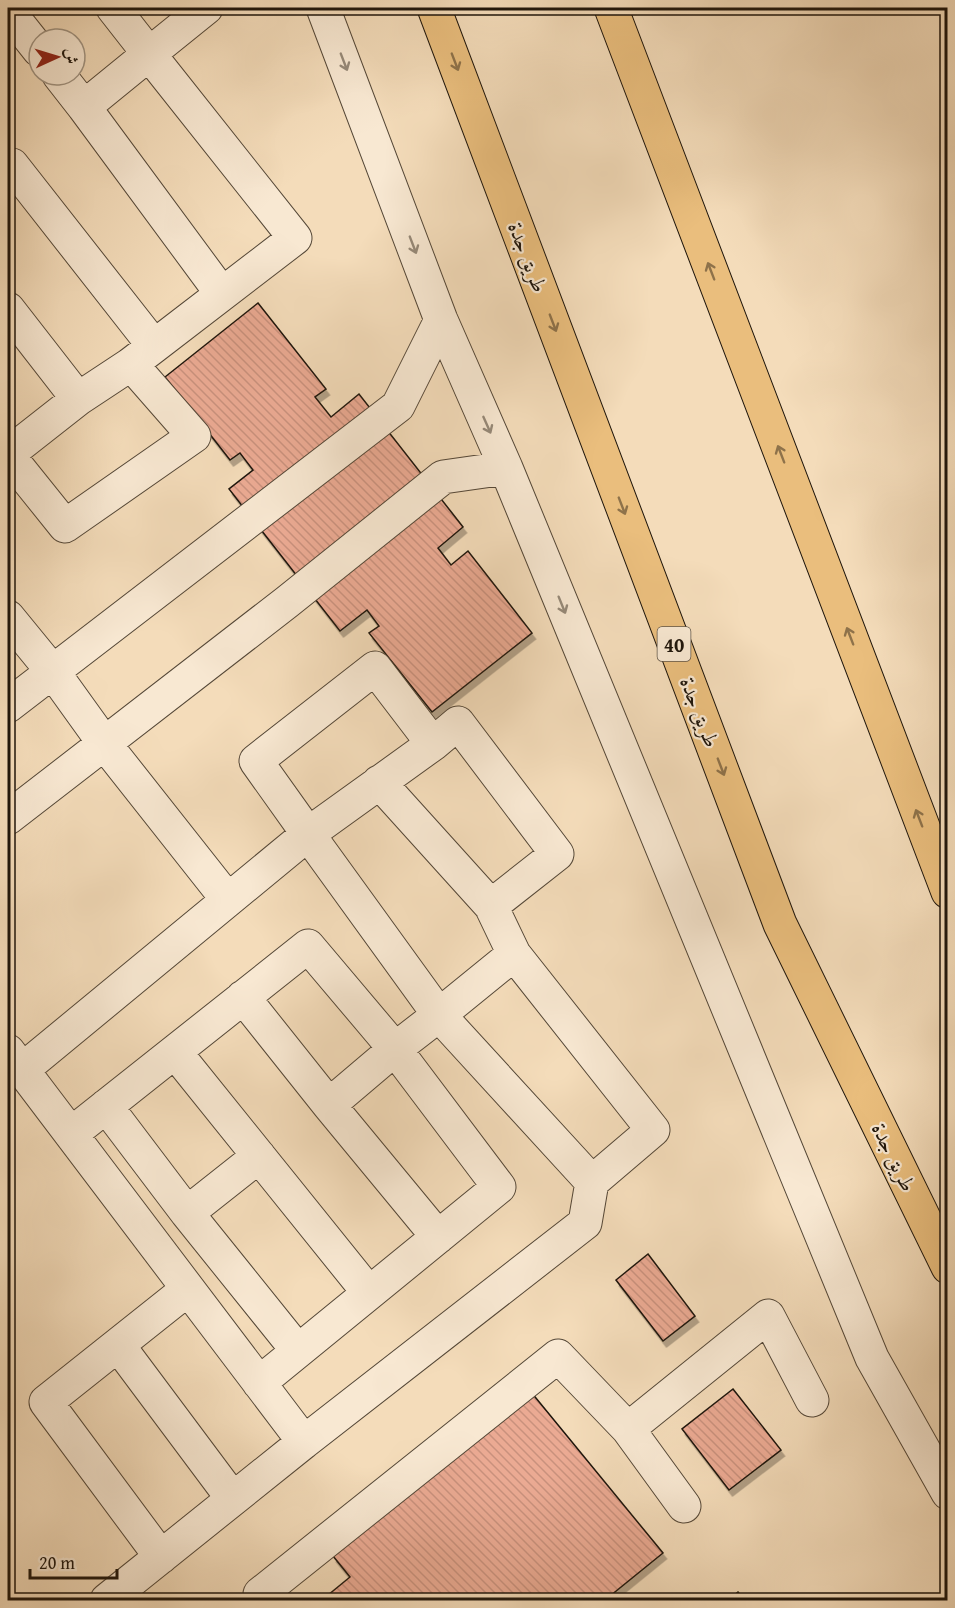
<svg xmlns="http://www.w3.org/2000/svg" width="955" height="1608" font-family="'Gentium Book Plus',Amiri,serif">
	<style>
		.building { fill: url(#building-back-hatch); stroke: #1e150b; stroke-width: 1.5; filter: url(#shadow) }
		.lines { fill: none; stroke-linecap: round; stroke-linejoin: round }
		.minor-casing { stroke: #544737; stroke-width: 35 }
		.highway-casing { stroke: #1e150b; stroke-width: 35 }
		.minor { stroke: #f8e8d2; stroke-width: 33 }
		.highway { stroke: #eabe7d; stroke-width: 33 }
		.oneway { stroke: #968978 }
		.oneway2 { stroke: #8e724a }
		.labels { text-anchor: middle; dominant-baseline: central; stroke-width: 4.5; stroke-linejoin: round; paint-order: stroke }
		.shield { fill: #f8e8d2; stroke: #5f5447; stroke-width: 1.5 }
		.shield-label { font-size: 20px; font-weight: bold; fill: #1e150b }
		.street-label { font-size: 21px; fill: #1e150b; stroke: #f8e8d2 }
	</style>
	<defs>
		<pattern id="building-back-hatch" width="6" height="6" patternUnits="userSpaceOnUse" patternTransform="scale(1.5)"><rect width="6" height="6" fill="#ebaa93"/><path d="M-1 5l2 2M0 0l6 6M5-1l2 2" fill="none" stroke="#c9917d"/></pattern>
		<filter id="shadow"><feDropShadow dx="3.5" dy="6" stdDeviation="0" flood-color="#0004"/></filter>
	</defs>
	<rect width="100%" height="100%" fill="#f4dcba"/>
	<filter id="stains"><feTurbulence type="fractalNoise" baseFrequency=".00333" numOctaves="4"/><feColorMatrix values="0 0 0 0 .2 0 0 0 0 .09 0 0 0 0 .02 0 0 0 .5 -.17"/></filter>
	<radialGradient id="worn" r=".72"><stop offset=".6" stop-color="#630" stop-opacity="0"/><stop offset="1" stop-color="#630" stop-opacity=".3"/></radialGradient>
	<path class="building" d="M258,303L326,389L315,397L331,417L359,394L463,527L438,548L451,565L468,551L532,633L432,712L369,633L379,626L367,610L340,631L229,489L253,470L240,453L230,460L165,377Z
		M648,1254L695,1316L663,1341L616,1280Z
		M733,1389L781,1450L729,1490L682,1429Z
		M531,1392L663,1553L605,1600H322L350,1577L333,1556Z
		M738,1592L745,1600H728Z"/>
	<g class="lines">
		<defs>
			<path id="minor" d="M323,8L441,320L506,468L872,1358L948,1493
				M8,11L39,50
				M59,75L84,107L149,54L113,8
				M84,107L222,294
				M12,165L154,346
				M8,309L78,399L131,364
				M8,454L78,399
				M8,455L65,526L194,436L131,364L295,238L149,54L206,8
				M8,617L53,672L104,743L228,900
				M8,706L398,406L441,320
				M433,744L308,834L256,761L375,668L433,744L458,723L557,854L491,906L514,954
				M379,782L491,906
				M8,818L287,602L443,477L506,468
				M243,997L329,1105L395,1049L499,1187L259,1383
				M8,1051L304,1442L585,1223L592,1182L653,1130L514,954L439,1015L308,834L22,1070
				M175,1052L369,1293
				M329,1105L438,1237
				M106,1106L187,1213L259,1156
				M71,1134L308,946L395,1049L439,1015L592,1182
				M187,1213L298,1351
				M118,1345L233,1499
				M628,1429L684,1506
				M161,1557L46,1402L188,1289
				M107,1600L304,1442
				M266,1600L260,1594L558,1356L628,1429L768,1316L812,1400"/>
			<path id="highway" d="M434,8L780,924L948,1267
				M611,8L948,892"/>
		</defs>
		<use href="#minor" class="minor-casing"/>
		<use href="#highway" class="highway-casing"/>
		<use href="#minor" class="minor"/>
		<use href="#highway" class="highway"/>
	</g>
	<defs><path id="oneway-shaft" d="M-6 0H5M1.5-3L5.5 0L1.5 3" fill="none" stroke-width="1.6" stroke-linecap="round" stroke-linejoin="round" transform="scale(1.5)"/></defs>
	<g class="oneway">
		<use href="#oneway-shaft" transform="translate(344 62) rotate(69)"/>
		<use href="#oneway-shaft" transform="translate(413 245) rotate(69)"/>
		<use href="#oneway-shaft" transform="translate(487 425) rotate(66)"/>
		<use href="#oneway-shaft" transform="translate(562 605) rotate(68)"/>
	</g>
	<g class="oneway2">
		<use href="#oneway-shaft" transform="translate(455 62) rotate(69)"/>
		<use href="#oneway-shaft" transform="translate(711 271) rotate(-111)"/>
		<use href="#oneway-shaft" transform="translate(553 323) rotate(69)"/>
		<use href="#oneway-shaft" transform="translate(781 454) rotate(-111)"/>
		<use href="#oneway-shaft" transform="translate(622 506) rotate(69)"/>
		<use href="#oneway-shaft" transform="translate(850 636) rotate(-111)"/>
		<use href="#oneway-shaft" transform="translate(721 767) rotate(69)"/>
		<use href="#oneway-shaft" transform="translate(919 818) rotate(-111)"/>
	</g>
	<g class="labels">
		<rect class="shield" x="657.5" y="627" width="33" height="34" rx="4.5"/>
		<g class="shield-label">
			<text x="674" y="644">40</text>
		</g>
		<g class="street-label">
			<text transform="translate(528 257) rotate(69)">طريق جدة</text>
			<text transform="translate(700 712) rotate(69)">طريق جدة</text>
			<text transform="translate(894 1157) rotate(64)">طريق جدة</text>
		</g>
	</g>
	<rect width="955" height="1608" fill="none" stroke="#f4dcba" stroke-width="30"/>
	<rect x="9" y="9" width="937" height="1590" fill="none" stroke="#1e150b" stroke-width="3"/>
	<rect x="15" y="15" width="925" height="1578" fill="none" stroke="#1e150b" stroke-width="1.5"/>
	<g transform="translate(57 57) rotate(86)"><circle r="28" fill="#f8e8d2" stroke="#a19482" stroke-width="1.5"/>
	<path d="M0-4.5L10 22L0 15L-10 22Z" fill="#8f2418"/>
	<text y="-9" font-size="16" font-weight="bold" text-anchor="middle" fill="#1e150b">ش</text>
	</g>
	<path d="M30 1569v9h87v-9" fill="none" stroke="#1e150b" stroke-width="3"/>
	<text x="39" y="1569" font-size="18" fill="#1e150b" stroke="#f8e8d2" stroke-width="4.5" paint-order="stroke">20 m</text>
	<rect width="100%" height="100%" filter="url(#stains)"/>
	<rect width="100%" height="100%" fill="url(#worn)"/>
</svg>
